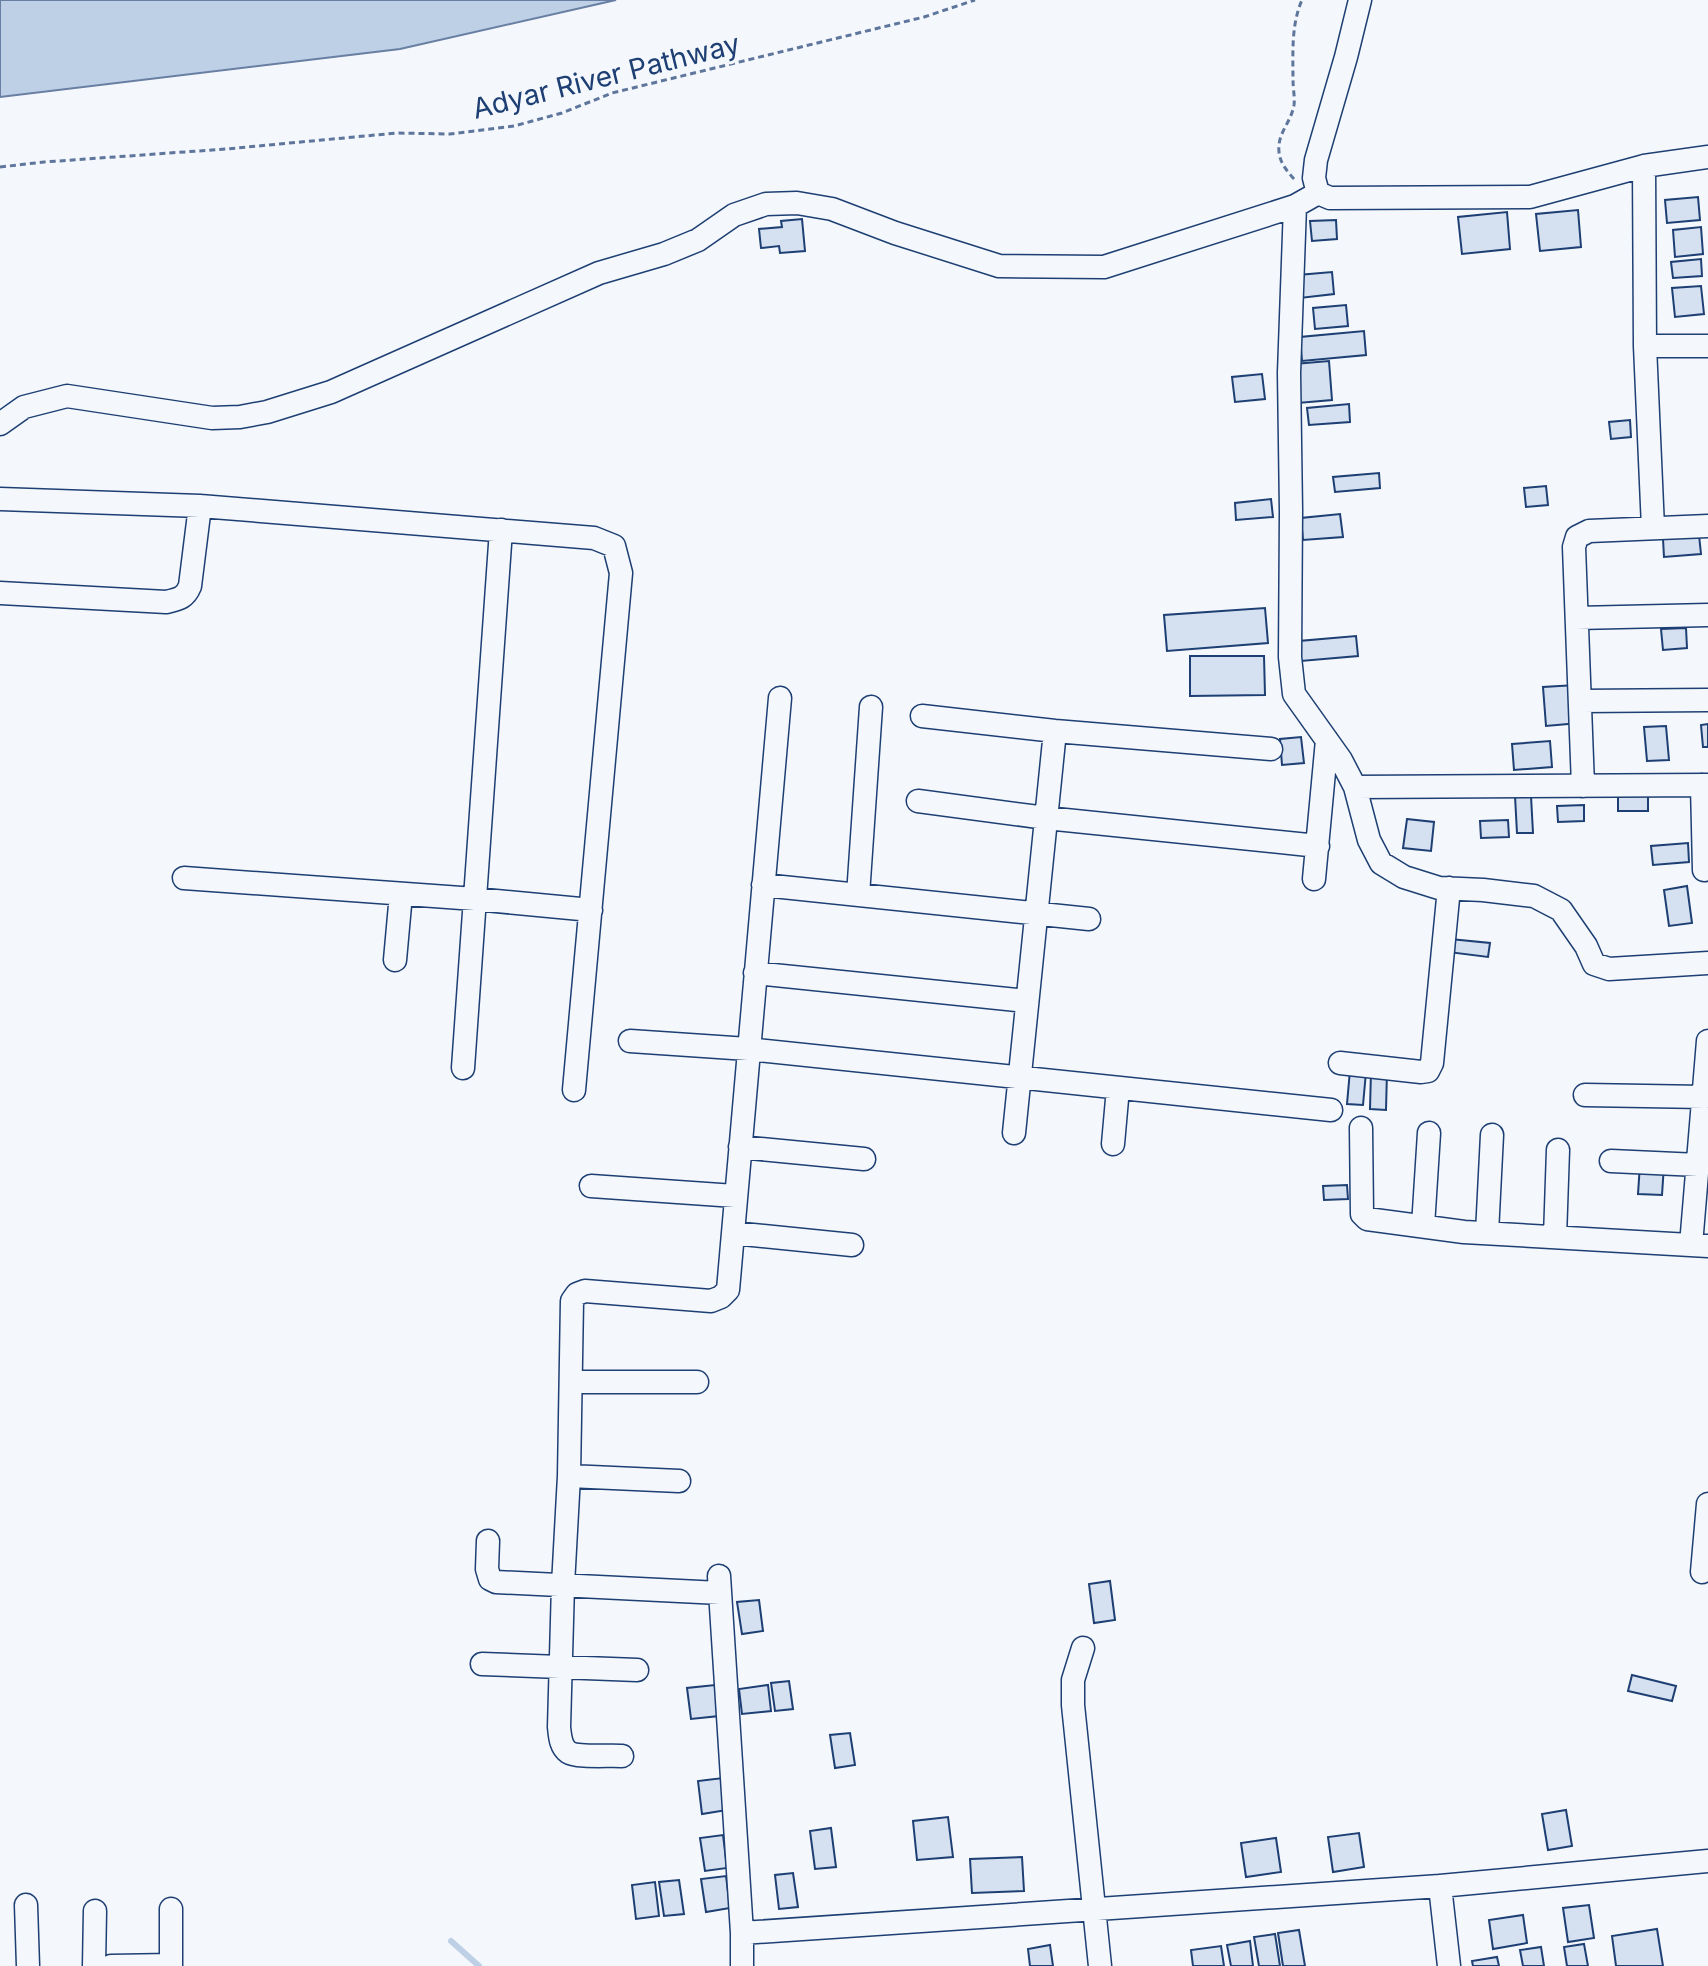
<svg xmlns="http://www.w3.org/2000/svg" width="1708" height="1966" font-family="Inter,sans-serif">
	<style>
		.water { fill: #bed0e5; stroke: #687fa3; stroke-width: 2 }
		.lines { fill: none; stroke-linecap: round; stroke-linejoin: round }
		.stream { stroke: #bed0e5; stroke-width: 6 }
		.building { fill: #d5e0f0; stroke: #1d3f73; stroke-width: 2 }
		.minor-casing { stroke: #1d3f73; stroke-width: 25 }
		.path { stroke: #5e769c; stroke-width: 3; stroke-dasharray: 6 4; stroke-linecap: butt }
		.minor { stroke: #f4f7fb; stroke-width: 22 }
		.labels { text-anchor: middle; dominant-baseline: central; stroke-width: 6; stroke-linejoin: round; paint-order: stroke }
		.street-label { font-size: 28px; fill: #1d3f73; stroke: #f4f7fb }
	</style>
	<rect width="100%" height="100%" fill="#f4f7fb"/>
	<path class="water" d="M0,0H616L400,49L0,97Z"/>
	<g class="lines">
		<path class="stream" d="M451,1941L479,1966"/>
	</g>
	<path class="building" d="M1698,197L1700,220L1667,223L1665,200Z
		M1578,210L1581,247L1540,251L1536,214Z
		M1507,212L1510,249L1462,254L1458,217Z
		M802,219L805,251L780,253L779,246L761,248L759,229L782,227L781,221Z
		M1336,220L1337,239L1312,241L1310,221Z
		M1701,227L1703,254L1675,257L1673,230Z
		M1701,259L1702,276L1673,278L1671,262Z
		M1332,272L1334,294L1300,298L1298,275Z
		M1701,286L1704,314L1675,317L1672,288Z
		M1346,305L1348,326L1315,329L1313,308Z
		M1364,331L1366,355L1302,361L1300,337Z
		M1329,361L1332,400L1298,403L1294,364Z
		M1262,374L1265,399L1235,402L1232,377Z
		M1349,404L1350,422L1309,425L1307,408Z
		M1630,420L1631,437L1611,439L1609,422Z
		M1379,473L1380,488L1335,492L1333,477Z
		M1546,486L1548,505L1526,507L1524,488Z
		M1271,499L1273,517L1236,520L1235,503Z
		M1340,514L1343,537L1303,540L1301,518Z
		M1699,535L1701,554L1664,557L1663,539Z
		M1265,608L1268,643L1167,651L1164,615Z
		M1686,628L1687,648L1663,650L1661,629Z
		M1356,636L1358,656L1301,661L1299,641Z
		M1190,656H1264L1265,695L1190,696Z
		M1576,685L1579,723L1546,726L1543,687Z
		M1708,724V747H1703L1701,725Z
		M1666,726L1669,760L1647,761L1644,727Z
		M1301,737L1304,763L1282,765L1280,739Z
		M1550,741L1552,767L1514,770L1512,744Z
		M1648,787V811H1618V788Z
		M1515,796H1531L1533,833H1517Z
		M1584,805V821L1558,822L1557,806Z
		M1407,819L1434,822L1431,851L1403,848Z
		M1508,820L1509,837L1481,838L1480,821Z
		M1688,843L1689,862L1653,865L1651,846Z
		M1687,886L1692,923L1669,926L1664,890Z
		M1450,939L1490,943L1488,957L1448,952Z
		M1350,1070L1366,1072L1363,1105L1347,1104Z
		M1371,1071L1387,1072L1386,1110L1370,1109Z
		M1640,1164L1664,1165L1662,1195L1638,1194Z
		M1347,1185L1348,1199L1324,1200L1323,1186Z
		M1110,1581L1115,1620L1094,1623L1089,1584Z
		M759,1600L763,1631L742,1634L737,1602Z
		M1632,1675L1676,1686L1672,1701L1628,1691Z
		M789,1681L793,1709L775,1711L771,1683Z
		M715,1685L719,1716L691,1719L687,1688Z
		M768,1685L771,1711L742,1714L739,1689Z
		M850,1733L855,1765L835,1768L830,1735Z
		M723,1778L727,1810L702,1814L698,1781Z
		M1566,1810L1572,1846L1548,1850L1542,1814Z
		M948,1817L953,1857L917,1860L913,1821Z
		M831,1828L836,1867L815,1869L810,1831Z
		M1359,1833L1364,1867L1333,1872L1328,1837Z
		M723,1835L727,1868L705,1871L700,1838Z
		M1276,1838L1281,1872L1246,1877L1241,1843Z
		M1022,1857L1024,1891L972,1893L970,1859Z
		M793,1873L798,1907L779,1909L775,1875Z
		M726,1876L730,1908L706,1912L701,1879Z
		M679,1880L684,1914L664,1916L659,1882Z
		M655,1882L659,1916L636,1919L632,1885Z
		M1589,1905L1594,1938L1568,1942L1563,1908Z
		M1523,1915L1527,1943L1493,1949L1489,1920Z
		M1657,1929L1663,1966H1616L1612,1936Z
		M1299,1930L1305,1966H1283L1278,1933Z
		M1275,1934L1280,1966H1259L1254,1937Z
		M1250,1941L1253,1966H1231L1227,1945Z
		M1584,1944L1588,1966H1567L1564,1947Z
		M1050,1945L1053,1966H1030L1028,1949Z
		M1221,1946L1224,1966H1193L1191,1950Z
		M1541,1947L1544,1966H1523L1520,1950Z
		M1497,1957L1499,1966H1473L1472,1961Z"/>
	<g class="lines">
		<defs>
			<path id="minor" d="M1644,166L1645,346L1653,528
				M1318,193L1314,178L1316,160L1346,57L1360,0
				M1295,206L1289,373L1291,511L1290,657L1294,694L1341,760L1355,787L1369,840L1381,863L1404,877L1439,888L1483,890L1534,896L1561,910L1586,946L1594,964L1609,969L1708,963
				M1645,346H1708
				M0,424L24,407L67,396L212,418L240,417L267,412L331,392L599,273L664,254L698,240L734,215L766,204L797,203L832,209L895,233L999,266L1104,267L1295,206L1318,193L1330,198L1530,197L1644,166L1708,157
				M0,499L200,506L594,538L614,546L621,573L574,1090
				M0,593L166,602C179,599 185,598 190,586L200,506
				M1577,618L1708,615
				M1581,701L1708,700
				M922,716L1055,731L1271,749
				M1702,785L1704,870
				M1583,786L1574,547L1577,537L1589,531L1708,526
				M1355,787L1708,785
				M918,801L1046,818L1318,846
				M184,878L475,899L591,910
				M1314,879L1327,740
				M763,885L1089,919
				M858,895L871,707
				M395,960L401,894
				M755,973L1027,1001
				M630,1041L748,1049L1331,1110
				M1340,1063L1421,1072L1428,1071L1432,1063L1449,888
				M463,1068L501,530
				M1585,1095L1704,1097
				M1361,1128L1362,1214L1367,1219L1464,1232L1708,1246
				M1014,1133L1055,731
				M1113,1144L1118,1088
				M740,1147L864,1159
				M1611,1161L1698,1165
				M591,1186L735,1196
				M1423,1226L1429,1133
				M733,1233L852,1245
				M1487,1233L1492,1135
				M1555,1237L1558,1150
				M1691,1245L1708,1041
				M571,1382H697
				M569,1476L679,1481
				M488,1541L487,1569L490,1579L496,1582L720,1593
				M1702,1572L1708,1504
				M719,1576L742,1933
				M1083,1648L1073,1680V1705L1100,1966
				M482,1664L637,1670
				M622,1756C610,1755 577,1758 568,1752C560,1746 560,1735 559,1727L563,1585L569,1476L572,1301L577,1294L585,1291L711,1301L721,1297L728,1290L780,698
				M1440,1886L1449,1966
				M26,1905L28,1966
				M94,1966L95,1911
				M111,1966L171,1965
				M171,1966V1909
				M742,1966V1933L1440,1886L1708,1861"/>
		</defs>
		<use href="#minor" class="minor-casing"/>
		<path class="path" d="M0,167L44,162L226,149L397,133L450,134L514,126L562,113L612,93L924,17L975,0
			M1294,179C1287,171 1280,163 1279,152C1277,133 1291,123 1294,105C1295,98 1293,88 1293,80C1293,53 1291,25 1302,0"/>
		<use href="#minor" class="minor"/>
	</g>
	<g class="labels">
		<g class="street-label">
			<text transform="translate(606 76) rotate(-14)">Adyar River Pathway</text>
		</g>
	</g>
</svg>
